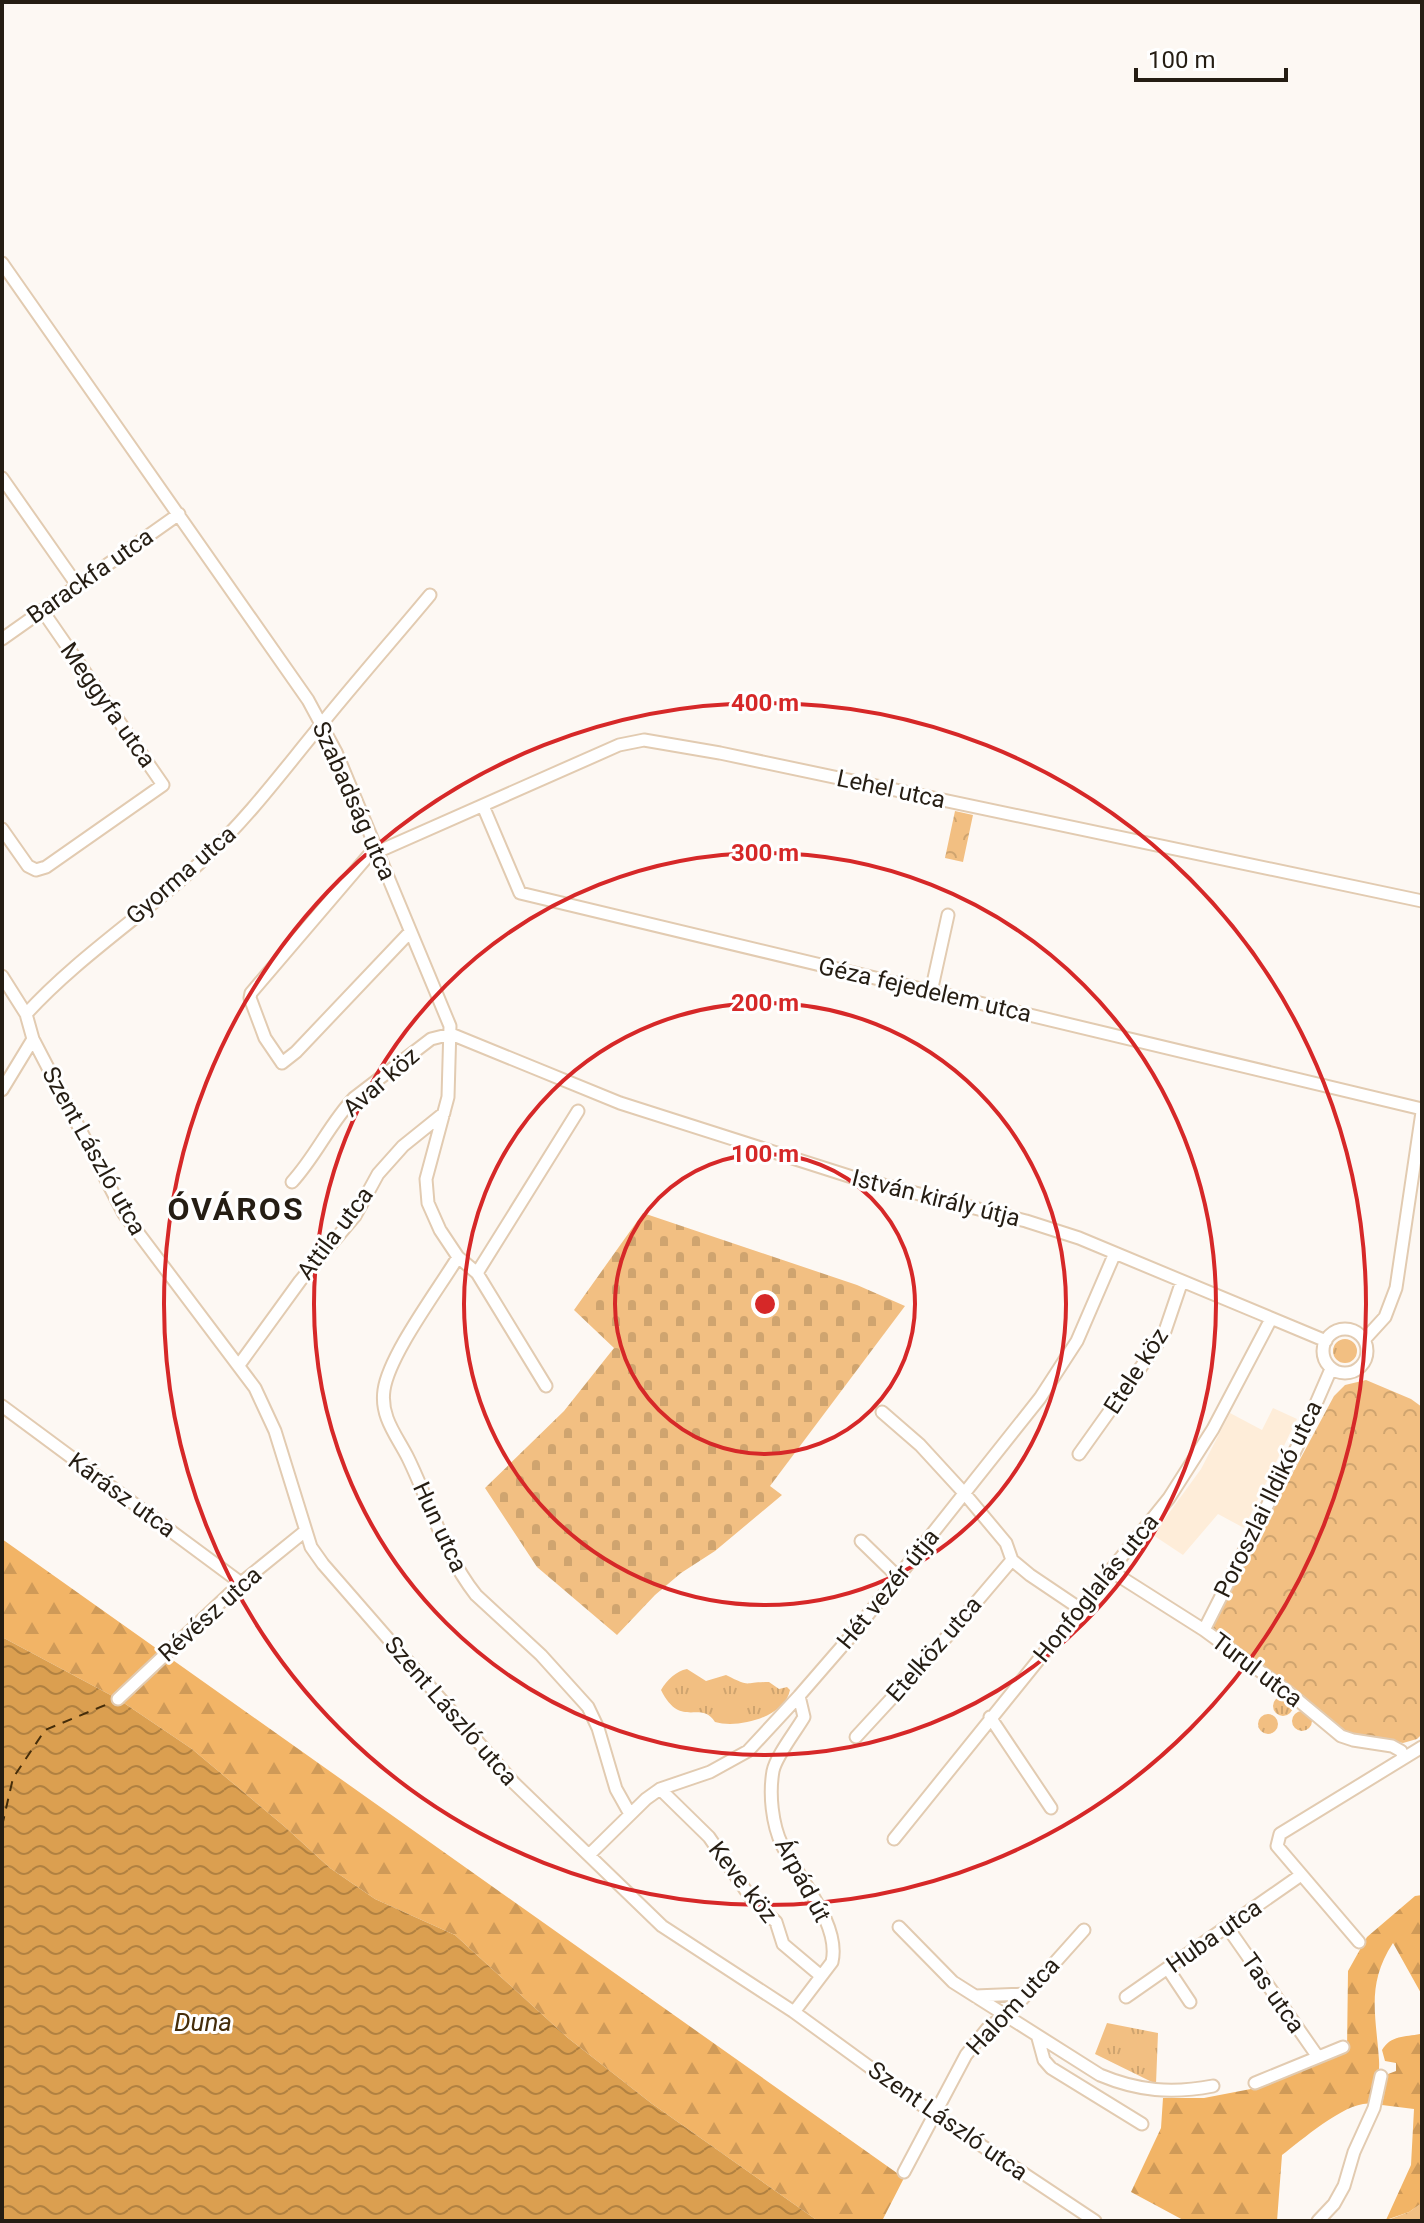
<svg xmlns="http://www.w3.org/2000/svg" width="1424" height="2223" font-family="Roboto,sans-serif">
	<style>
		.built { fill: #feedd9 }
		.grass { fill: url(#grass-tufts) }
		.forest { fill: url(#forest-firs) }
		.cemetery { fill: url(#cemetery-stones) }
		.park { fill: url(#park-crowns) }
		.water { fill: url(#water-waves) }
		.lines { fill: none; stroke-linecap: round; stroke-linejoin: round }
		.ferry { stroke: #452d0a; stroke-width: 2; stroke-dasharray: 10 8; stroke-linecap: butt }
		.minor-casing { stroke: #e2cbb1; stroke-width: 15 }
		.minor { stroke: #fff; stroke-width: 11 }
		.ring { fill: none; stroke: #d62828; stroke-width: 4 }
		.labels { text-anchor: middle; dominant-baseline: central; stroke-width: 6; stroke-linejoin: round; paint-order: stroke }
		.street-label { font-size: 24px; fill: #251d13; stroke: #fff }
		.water-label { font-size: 26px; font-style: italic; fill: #452d0a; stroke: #fff }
		.district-label { font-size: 32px; font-weight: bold; letter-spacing: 2px; fill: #251d13; stroke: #fff }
		.centre { fill: #d62828; stroke: #fff; stroke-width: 4 }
		.ring-label { font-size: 24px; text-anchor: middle; font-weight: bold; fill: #d62828; stroke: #fff; stroke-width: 6; stroke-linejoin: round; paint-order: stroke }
	</style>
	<defs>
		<pattern id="grass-tufts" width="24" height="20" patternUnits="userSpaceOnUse" patternTransform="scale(2)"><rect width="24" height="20" fill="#f2bf82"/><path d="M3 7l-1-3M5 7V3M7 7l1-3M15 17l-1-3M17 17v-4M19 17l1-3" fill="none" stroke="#cfa46f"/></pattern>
		<pattern id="forest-firs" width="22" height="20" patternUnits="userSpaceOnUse" patternTransform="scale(2)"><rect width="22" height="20" fill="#f2b466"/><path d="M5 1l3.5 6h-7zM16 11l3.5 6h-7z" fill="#cf9a58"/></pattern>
		<pattern id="cemetery-stones" width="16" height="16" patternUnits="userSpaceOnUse" patternTransform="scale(2)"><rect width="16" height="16" fill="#f2bf82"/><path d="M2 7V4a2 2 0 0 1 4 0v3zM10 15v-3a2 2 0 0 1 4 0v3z" fill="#cfa46f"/></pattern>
		<pattern id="park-crowns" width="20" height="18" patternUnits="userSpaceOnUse" patternTransform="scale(2)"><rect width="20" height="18" fill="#f2bf82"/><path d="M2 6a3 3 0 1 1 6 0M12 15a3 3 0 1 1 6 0" fill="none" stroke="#cfa46f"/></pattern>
		<pattern id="water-waves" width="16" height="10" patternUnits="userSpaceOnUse" patternTransform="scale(2)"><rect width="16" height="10" fill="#db9f50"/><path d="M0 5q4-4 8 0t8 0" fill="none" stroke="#b18141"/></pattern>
	</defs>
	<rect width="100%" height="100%" fill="#fdf8f3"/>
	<path class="built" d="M1273,1408L1297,1419L1244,1528L1218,1514L1183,1555L1153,1535L1201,1469L1230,1413L1262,1430Z"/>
	<path class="grass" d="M1333 1351a12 12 0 1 1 24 0a12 12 0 1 1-24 0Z
		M687,1669L706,1681L726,1675C752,1688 742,1682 769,1682L779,1689L787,1687L790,1690C785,1717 738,1729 715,1722C700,1699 681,1730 661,1690C667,1680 676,1671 687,1669Z
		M1273 1706a10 10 0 1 1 20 0a10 10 0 1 1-20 0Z
		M1292 1721a10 10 0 1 1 20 0a10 10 0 1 1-20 0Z
		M1258 1724a10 10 0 1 1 20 0a10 10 0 1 1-20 0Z
		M1107,2023L1158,2033L1156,2084L1095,2054Z
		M1422,2203V2221H1385L1409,2212Z"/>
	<path class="forest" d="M2,1539L904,2178L883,2219L879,2221H818L651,2103L568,2038L455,1935L375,1899L330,1868L284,1826L192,1749L118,1699L2,1637Z
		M1422,1895V1995L1393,1943C1366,1984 1376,2015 1379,2060C1380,2075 1376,2090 1373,2104C1349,2098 1302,2140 1282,2155L1277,2221H1185L1131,2192L1161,2128L1163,2098H1204L1256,2088L1347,2051L1348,1971L1367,1937L1415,1896Z
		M1422,2019V2203L1409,2212L1386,2220L1411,2165L1414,2109L1382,2105L1388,2074L1396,2071V2063L1385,2061L1382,2050C1391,2035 1405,2037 1420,2034Z"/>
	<path class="cemetery" d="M643,1213L857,1285L905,1306L770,1486L782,1495L715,1551L681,1573L655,1595L617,1635L537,1567L485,1488L564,1411L614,1348L574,1310Z"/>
	<path class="park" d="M955,811L973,815L963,862L945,858Z
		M1366,1380L1411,1399L1422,1407V1734L1417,1739L1403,1743L1347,1733L1210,1627L1334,1396L1345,1385Z"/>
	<path class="water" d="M2,1637L118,1699L192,1749L284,1826L330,1868L375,1899L455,1935L568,2038L651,2103L818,2221H2Z"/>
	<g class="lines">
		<path class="ferry" d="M2,1826L13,1778L45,1730L115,1701"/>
		<defs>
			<path id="minor" d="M2,263L308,700L336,752L450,1026L448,1097L426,1179L428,1203L440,1230L458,1257L477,1273L546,1386
				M2,478L77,585
				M2,639L179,514
				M483,806L520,893L1422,1109
				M2,829L28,866L36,870L46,867L163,785L42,610
				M410,932L296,1052L282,1063L265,1038L250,998L251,993L368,856L619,745L644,740L720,753L1422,901
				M2,976L26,1014L33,1039L124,1214L255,1388L275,1431L311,1547L323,1564L513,1782L662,1926L794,2012L934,2114L1095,2221
				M931,992L948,915
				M26,1014C80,955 147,913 205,858C250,816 285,768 324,721C359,678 395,637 430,595
				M2,1090L33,1039
				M292,1182C316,1156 330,1123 354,1098L431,1039L451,1034L620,1103L852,1177L1026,1221L1079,1238L1326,1341
				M458,1257C438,1290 389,1355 384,1390C380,1417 397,1436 408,1458C431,1505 443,1553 476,1595L541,1655L588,1707L598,1728L616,1789L630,1814
				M477,1273L578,1111
				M1323 1351a22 22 0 1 1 44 0a22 22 0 1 1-44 0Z
				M1364,1340L1385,1317L1396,1288L1422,1112
				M239,1365L300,1281L355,1216L378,1174L403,1146L444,1113
				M2,1406L241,1583
				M882,1412L920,1445L965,1494L1006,1543L1012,1560L1030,1575L1079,1608
				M1079,1454L1156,1346L1165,1331L1182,1281
				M861,1541L898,1577
				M1111,1571L1204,1630L1287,1691L1341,1736L1353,1740L1392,1746L1401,1751L1404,1758
				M1204,1630L1298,1445L1331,1369
				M118,1699L241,1583L304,1532
				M990,1717L1051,1808
				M856,1737L927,1660L1012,1560
				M660,1789L709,1837L751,1898L776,1922L783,1944L821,1976
				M894,1839L1169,1498L1213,1429L1271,1319
				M589,1855L646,1799L660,1789L710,1772L748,1751L799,1696L851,1636L1040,1398L1077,1341L1115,1253
				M899,1927L953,1982L1100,2075C1138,2091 1172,2094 1213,2086
				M1228,1928L1318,2057
				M1359,1942L1277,1846L1280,1834L1422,1747
				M1168,1969L1190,2002
				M975,1996L1026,1994
				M1126,1997L1301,1875
				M794,2012L832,1962C841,1924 798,1878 782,1845C772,1824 769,1794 773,1771C776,1756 796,1731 804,1717L799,1696
				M1038,2038L1044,2060L1051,2068L1142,2124
				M1255,2083L1343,2047
				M904,2172L966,2055L987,2029L1016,2006L1084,1930
				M1318,2221L1334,2204L1344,2186L1354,2152L1374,2108L1381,2076"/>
		</defs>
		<use href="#minor" class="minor-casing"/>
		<use href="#minor" class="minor"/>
	</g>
	<g class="ring">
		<circle cx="765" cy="1304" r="150"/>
		<circle cx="765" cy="1304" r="301"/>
		<circle cx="765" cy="1304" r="451"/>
		<circle cx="765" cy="1304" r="601"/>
	</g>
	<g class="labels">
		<g class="street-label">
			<text transform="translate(90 576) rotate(-35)">Barackfa utca</text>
			<text transform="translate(108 705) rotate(55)">Meggyfa utca</text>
			<text transform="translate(891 789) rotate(12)">Lehel utca</text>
			<text transform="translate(354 801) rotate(66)">Szabadság utca</text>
			<text transform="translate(181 875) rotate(-41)">Gyorma utca</text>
			<text transform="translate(925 990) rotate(13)">Géza fejedelem utca</text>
			<text transform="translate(381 1082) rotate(-41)">Avar köz</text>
			<text transform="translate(94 1151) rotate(61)">Szent László utca</text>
			<text transform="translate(936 1198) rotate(14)">István király útja</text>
			<text transform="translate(335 1233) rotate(-53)">Attila utca</text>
			<text transform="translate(1136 1371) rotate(-57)">Etele köz</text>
			<text transform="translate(122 1495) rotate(36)">Kárász utca</text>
			<text transform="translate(1268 1499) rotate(-64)">Poroszlai Ildikó utca</text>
			<text transform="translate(440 1527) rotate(65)">Hun utca</text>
			<text transform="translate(1096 1588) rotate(-51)">Honfoglalás utca</text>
			<text transform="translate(888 1589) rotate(-51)">Hét vezér útja</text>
			<text transform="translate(210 1614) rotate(-42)">Révész utca</text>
			<text transform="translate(934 1649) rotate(-49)">Etelköz utca</text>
			<text transform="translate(1257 1670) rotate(37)">Turul utca</text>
			<text transform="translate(451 1711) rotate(49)">Szent László utca</text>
			<text transform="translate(803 1880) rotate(62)">Árpád út</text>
			<text transform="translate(743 1882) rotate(52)">Keve köz</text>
			<text transform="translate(1214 1936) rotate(-35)">Huba utca</text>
			<text transform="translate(1273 1993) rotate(55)">Tas utca</text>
			<text transform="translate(1013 2006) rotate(-47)">Halom utca</text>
			<text transform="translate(948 2121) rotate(35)">Szent László utca</text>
		</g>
		<g class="water-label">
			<text x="203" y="2022">Duna</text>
		</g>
		<g class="district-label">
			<text x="236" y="1209">ÓVÁROS</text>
		</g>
	</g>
	<circle cx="765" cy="1304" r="12" class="centre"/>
	<g class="ring-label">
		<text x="765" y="711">400 m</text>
		<text x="765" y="861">300 m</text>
		<text x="765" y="1011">200 m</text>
		<text x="765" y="1162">100 m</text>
	</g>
	<rect width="1424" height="2223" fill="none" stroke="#251d13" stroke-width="8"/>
	<path d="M1136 68v12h150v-12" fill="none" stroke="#251d13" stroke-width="4"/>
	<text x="1148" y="68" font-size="24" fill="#251d13" stroke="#ffffff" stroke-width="6" paint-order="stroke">100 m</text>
</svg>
